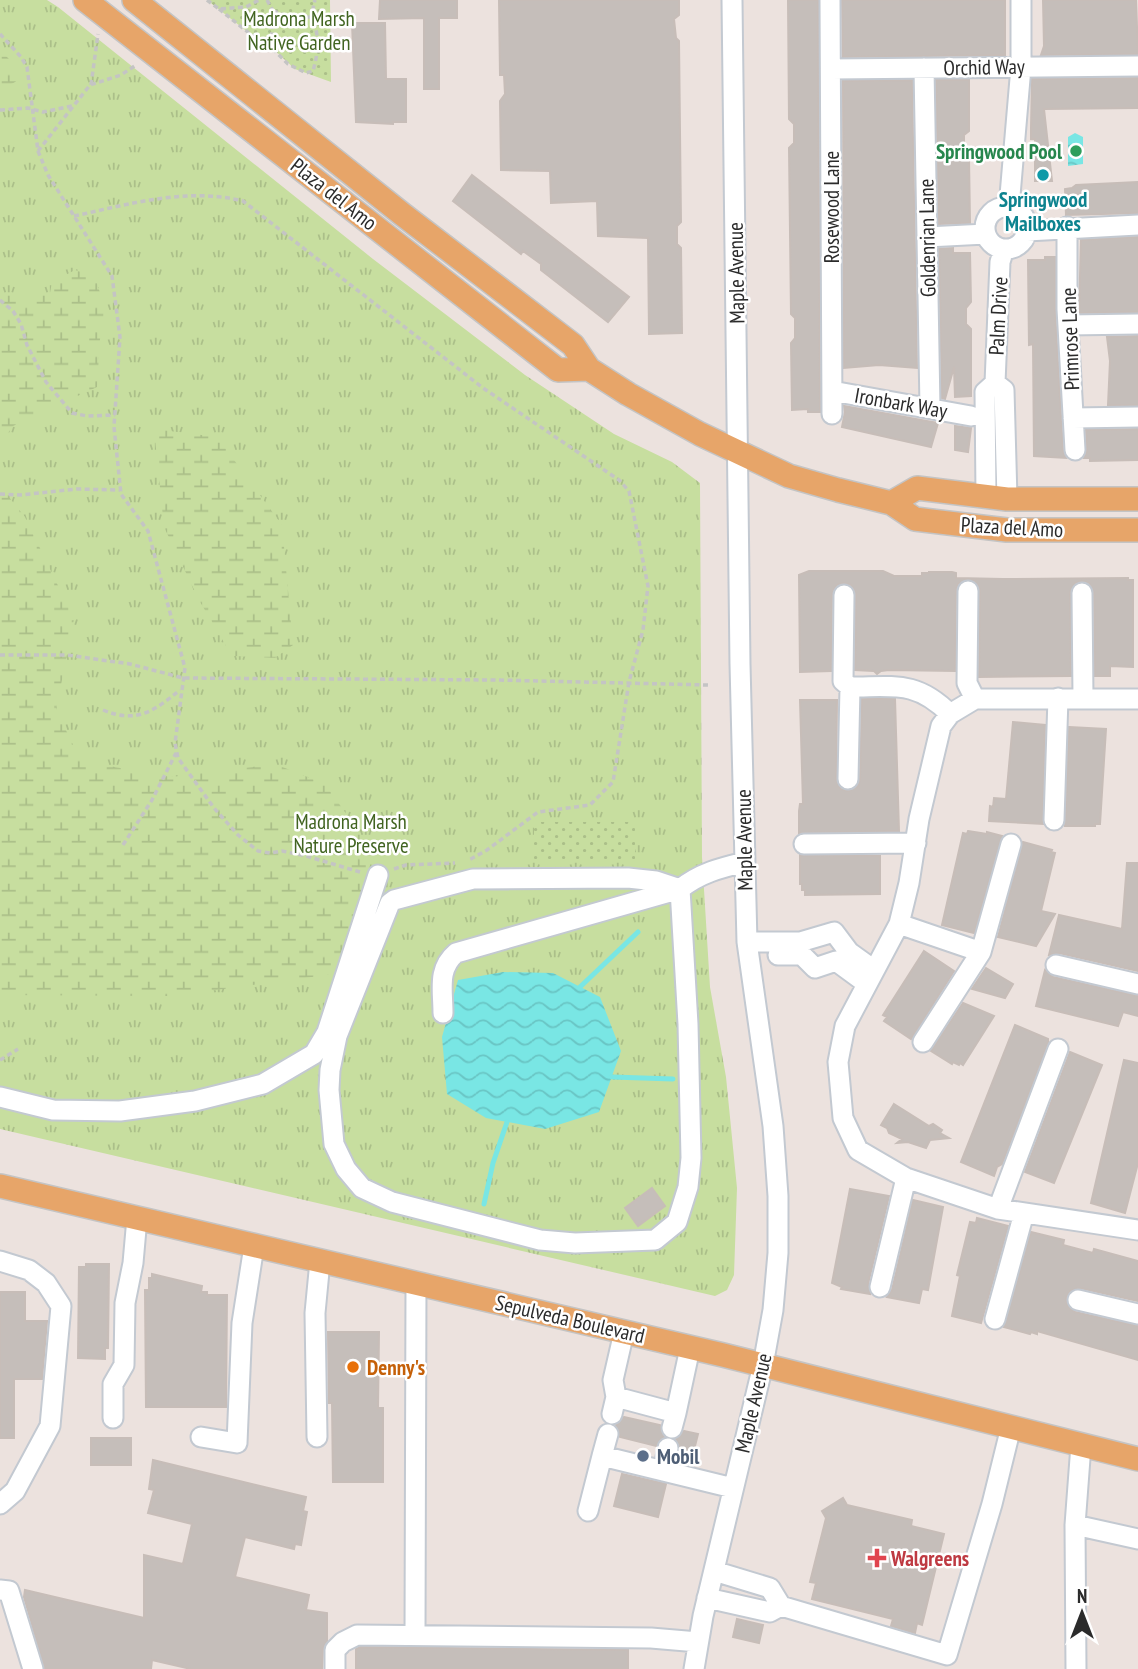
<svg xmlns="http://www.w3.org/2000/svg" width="1138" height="1669" font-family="'PT Sans Narrow',sans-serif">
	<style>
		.grass { fill: url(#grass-tufts) }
		.wetland { fill: url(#wetland-marsh) }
		.park { fill: url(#park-dots) }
		.water { fill: url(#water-waves) }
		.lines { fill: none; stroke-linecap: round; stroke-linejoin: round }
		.stream { stroke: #79e6e4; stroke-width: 5 }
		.building { fill: #c5beba; stroke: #c7bdb8; stroke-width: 2 }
		.minor-casing { stroke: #c3c9d1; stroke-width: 23 }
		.major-casing { stroke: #c4c4c4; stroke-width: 26 }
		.path { stroke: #c4c4c4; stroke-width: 3.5; stroke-dasharray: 5 3.5; stroke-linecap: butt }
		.minor { stroke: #fff; stroke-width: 19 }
		.major { stroke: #e7a569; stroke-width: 23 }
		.leisure-dot { fill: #2e9e5b; stroke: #fff; stroke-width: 2.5 }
		.culture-dot { fill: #0f9aa8; stroke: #fff; stroke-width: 2.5 }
		.food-dot { fill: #e8710a; stroke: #fff; stroke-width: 2.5 }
		.service-dot { fill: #5c6f8a; stroke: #fff; stroke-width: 2.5 }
		.health-dot { fill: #e0444e; stroke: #fff; stroke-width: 2.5 }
		.labels { text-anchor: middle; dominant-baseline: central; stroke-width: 5; stroke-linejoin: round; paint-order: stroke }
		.park-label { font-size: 21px; fill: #416420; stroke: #fff }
		.street-label { font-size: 21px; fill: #2b2b2b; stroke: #fff }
		.leisure-label { font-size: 21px; font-weight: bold; fill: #27864d; stroke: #fff; text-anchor: end }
		.culture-label { font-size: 21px; font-weight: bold; fill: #0d838f; stroke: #fff }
		.food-label { font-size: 21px; font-weight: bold; fill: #c56008; stroke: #fff; text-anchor: start }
		.service-label { font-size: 21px; font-weight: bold; fill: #4e5e75; stroke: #fff; text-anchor: start }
		.health-label { font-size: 21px; font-weight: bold; fill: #be3a42; stroke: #fff; text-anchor: start }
	</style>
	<defs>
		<pattern id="grass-tufts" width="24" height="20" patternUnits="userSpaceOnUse" patternTransform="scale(1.75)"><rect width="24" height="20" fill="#c7de9f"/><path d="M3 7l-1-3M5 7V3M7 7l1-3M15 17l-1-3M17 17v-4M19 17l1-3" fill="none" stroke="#abbf89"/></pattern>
		<pattern id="wetland-marsh" width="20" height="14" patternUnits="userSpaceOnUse" patternTransform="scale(1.75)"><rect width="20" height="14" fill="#c7de9f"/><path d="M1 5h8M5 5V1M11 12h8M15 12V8" fill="none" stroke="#abbf89"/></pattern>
		<pattern id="park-dots" width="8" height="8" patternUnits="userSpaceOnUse" patternTransform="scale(1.75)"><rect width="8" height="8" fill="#c7de9f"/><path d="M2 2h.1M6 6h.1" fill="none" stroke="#abbf89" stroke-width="1.8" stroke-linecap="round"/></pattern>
		<pattern id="water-waves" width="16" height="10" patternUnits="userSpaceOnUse" patternTransform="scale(1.75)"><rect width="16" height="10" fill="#79e6e4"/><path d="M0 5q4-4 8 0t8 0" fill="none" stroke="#69c5c4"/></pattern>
	</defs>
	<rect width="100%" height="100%" fill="#ece2de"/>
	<path class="grass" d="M0,0H47L58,7L373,259L525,375L614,434L672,462L700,483L702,857L710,987L726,1077L737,1188L734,1275L727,1290L715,1296L0,1129Z"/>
	<path class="wetland" d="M0,50L15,65L17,81L0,90Z
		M75,270L95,276L105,310L100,339L97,387L13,426L0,444V293H50L52,282Z
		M154,429L217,437L282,525L293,645L275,658L232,656L199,600L164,527Z
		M0,486L25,517L74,619L56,710L81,761L171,777L275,764L325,784L374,853L334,974L172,996L0,995Z"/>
	<path class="park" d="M207,0H330L331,82L295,69L262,39L249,33Z
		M534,822H635V859H534Z"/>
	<path class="water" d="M1075,133L1083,137V164L1068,166V137Z
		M503,972L553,973L600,997L621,1051L599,1112L545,1129L486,1118L447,1094L442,1037L458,980Z"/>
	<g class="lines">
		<path class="stream" d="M580,987L638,932
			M612,1077L673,1079
			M484,1204L493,1163L507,1122"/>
	</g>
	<path class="building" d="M380,0H457V18H439V89H424V18L379,19Z
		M499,0H679V15L674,19L676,38L679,41L681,222L677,226V244L681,248L682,333L649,334L648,238L598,236L597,201L551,203L550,171L501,170L500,101L505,94L504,75H500Z
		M788,0H818L820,412H808V409L792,410L791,343L795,338V318L791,314L789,148L794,143V124L789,119Z
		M842,0H1005V55L843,57Z
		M1043,0H1136L1138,54L1041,55L1044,46Z
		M352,23H385L386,79H406V122H393V124L356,122Z
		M1138,78V108L1044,109L1052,181H1035V139H1031V128L1032,79Z
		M912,80L917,368L879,365L844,368L843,81Z
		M936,80H969V131L964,135V154L969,158L970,223L939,224Z
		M472,175L629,297L608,322L541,270V264L523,251L521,254L453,201Z
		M1138,182V213L1066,215L1065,189L1072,188L1076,185Z
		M1138,237V312L1079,313L1081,240Z
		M953,248V253H970L971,302L966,308V324L971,329V396L955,397L954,367L945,399L942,398L939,249Z
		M1045,257H1055V310L1063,451L1066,458L1034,456L1033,344L1029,345L1028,260H1045Z
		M1138,336V405H1108L1110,361L1107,337Z
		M844,406L938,423L931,447L842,427L845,412Z
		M955,426L971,428L968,452L955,450Z
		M1138,429V460L1090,461V458H1084L1087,450L1086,430Z
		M809,571H883L894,576H922V573H929V572H952L956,573V578L1003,579L1128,578V580H1133V667L1110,666V676H1095L1094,593L1089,583L1081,581L1075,583L1070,592L1071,676L979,677L980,590L975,581L967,579L958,584L956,591L955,671L889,670L881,671L877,674L874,671L855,670L856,594L851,585L843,583L837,585L832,594L831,671L800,672L799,575Z
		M862,699H895L899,831L799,833V811L800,804H803L800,700H837L836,779L841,789L848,791L858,786L860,779Z
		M1013,722L1045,725L1043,824L989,821L990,806L993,807L994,798L1006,799Z
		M1069,727L1106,729L1100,824H1095V826H1065Z
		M968,831L987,834V832L1002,836L974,933L942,925L963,833L967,834Z
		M1023,842L1052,850L1051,852L1055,853L1041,911L1055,914L1036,946L998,937Z
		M800,855L880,856V894L805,895V890H802V884H800Z
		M1127,863H1138V971L1059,953L1049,955L1059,915L1122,929Z
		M924,951L954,971L911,1039L884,1021L887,1017L883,1015Z
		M986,968L1013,984L1005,998L972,989Z
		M1045,970L1053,977L1138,996V1016L1123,1012L1118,1026L1036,1006Z
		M963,1003L994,1016L963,1065L960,1063L959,1065L953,1062L952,1064L931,1051Z
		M1015,1025L1048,1039V1043L1002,1164L997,1167L994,1176L961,1162Z
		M1070,1052L1102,1065L1054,1183L1025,1172Z
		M1124,1060L1138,1063V1163L1125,1213L1091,1203Z
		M894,1104L929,1126L933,1124L942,1130L940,1133L949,1138L930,1140L926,1148L908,1142L897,1143L902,1139L889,1133L887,1128L881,1125Z
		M652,1188L665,1206L638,1226L625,1208Z
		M850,1189L889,1196L868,1284L870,1294L841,1289L842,1287L832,1283Z
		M913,1200L943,1207L928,1290L922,1289L919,1303L887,1297L892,1290Z
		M977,1218L1008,1226L981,1323L952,1316L960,1276L957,1275L970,1222L976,1223Z
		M1031,1232L1064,1240L1063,1245L1093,1253L1094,1249L1138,1261V1301L1080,1288L1070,1291L1066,1298L1067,1304L1075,1312L1138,1326V1360L1037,1331V1334L1031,1332L1030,1334L1004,1327Z
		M86,1264H109L108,1348H105V1359L78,1358L79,1267H86Z
		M152,1274L202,1286L201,1292H207V1295H227L226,1407H146L145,1290H149V1278H152Z
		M0,1292H25V1321H47L42,1379H14V1438H0Z
		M328,1332H379L378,1408H383V1482H333L332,1403H329Z
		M624,1417L660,1425L664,1437L656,1446L620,1437L616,1425Z
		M684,1431L698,1434L693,1454L680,1451L676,1439Z
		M91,1438H131V1465H91Z
		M153,1460L306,1497L303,1511L307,1512L301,1545L295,1544L294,1549L245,1537L235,1577L309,1595L306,1610L327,1613V1641L323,1649L322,1669H191L152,1660L151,1669H45L24,1597L25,1590L144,1618V1555L183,1564L192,1524L148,1513L154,1490L149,1489Z
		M622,1474L666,1484L658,1517L614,1506Z
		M843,1498L847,1505L912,1520L911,1526L944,1534L922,1625L917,1623L915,1633L891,1626L893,1619L812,1599L816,1583L810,1582L826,1518L822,1511Z
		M737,1619L763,1625L759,1643L733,1637Z
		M360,1647L628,1650V1669H356V1649Z"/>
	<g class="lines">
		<defs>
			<path id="minor" d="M830,0L832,414
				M924,68L930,408
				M831,69L1138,66
				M1009,207L1021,67V0
				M985 228a21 21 0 1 1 42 0a21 21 0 1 1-42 0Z
				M1067,227V309L1075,450
				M1027,231L1138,225
				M927,237L986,234
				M1068,325L1138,324
				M995,383L1004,390L1007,499
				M832,391L971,416
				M1073,418L1138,417
				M986,496L985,392L995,383L1000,262L1004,249
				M968,591L967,683L975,699
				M1082,593L1083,698
				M844,595L843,681L850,687C894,687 916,680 950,714
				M1138,699H975L950,714L941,726L919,819L909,883L899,924L845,1026L838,1062L843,1118L858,1150L906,1178L998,1209L1138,1230
				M848,779L850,687
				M1054,820L1058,698
				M804,844L916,843
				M680,889L656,881L628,878L473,879L394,900L390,903L337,1036L330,1070L329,1090L334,1144L346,1169L362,1188L392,1202L540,1240L575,1243L655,1240L677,1222L688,1187L691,1158L688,1024L680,889C700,873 720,868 745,862
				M899,924L981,952L923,1042
				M747,942H800L834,932L849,952L874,970
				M981,952L1011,844
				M778,955H802L815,968L836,961L866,983
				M1056,965L1138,984
				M443,1013C443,990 437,969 456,953L680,889
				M0,1097L53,1110L120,1111L195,1101L263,1084L314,1054L327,1032L378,875
				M998,1209L1058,1049
				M0,1261L29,1270L46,1283L61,1306L50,1426L15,1491L0,1504
				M880,1287L906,1178
				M1078,1300L1138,1314
				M995,1319L1024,1213
				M616,1397L613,1380L624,1332
				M676,1413L690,1348
				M612,1414L616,1397L676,1413L672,1428
				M113,1418V1384L124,1365L125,1303L133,1263L137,1218
				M201,1437L237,1443L242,1323L254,1246
				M317,1437L315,1313L320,1261
				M602,1456L608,1434
				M663,1471L668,1448
				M588,1511L602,1456L733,1488
				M1075,1525L1138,1539
				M714,1571L770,1588L781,1606L947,1655L992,1504L1011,1427
				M0,1590L9,1591L33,1669
				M707,1598L770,1612L781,1606
				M415,1635L416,1283
				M335,1669V1650L343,1642L357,1635L651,1638L698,1642
				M694,1669L703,1616L763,1365L773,1310L778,1253V1196L773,1126L747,942L740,664L732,0
				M1076,1669L1075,1525L1081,1445"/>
			<path id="major" d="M85,0L558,370L589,369
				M134,0L402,214L573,345L589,369L628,394L700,434L789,476L838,490L891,503L915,519L1007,530H1138
				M891,503L917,488L1007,499H1138
				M0,1186L723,1355L1138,1459"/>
		</defs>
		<use href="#minor" class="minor-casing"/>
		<use href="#major" class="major-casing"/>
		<path class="path" d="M207,0L219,9L246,7L259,0
			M267,0L273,11L271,47L288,64L306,73L313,71C316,60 319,47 317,35C314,18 310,19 315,0
			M219,9L249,33L262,39L271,47
			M273,11L293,18L311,17
			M0,34L21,57L27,67L38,151L48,175L112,276L120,337L114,427L121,494L148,531L185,668L175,743L178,758L214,808L238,835L258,851L270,853L282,851L306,856L360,872
			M91,85L98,34
			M0,110L28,108L43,112L72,106
			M38,151L90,85L121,75L136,65
			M74,216C131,204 186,187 243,201L483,388L619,480L629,491L648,586L643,630L629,682L613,782L590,805L538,812L487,850L469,860
			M0,300L13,311L21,324L27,345L46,382L72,413L87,416L115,415
			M0,494L20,495L77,489L120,490
			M0,655H67L130,664L183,678L498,680L708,685
			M103,710C137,724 154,711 180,690
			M123,845L152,800L176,753
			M394,869L406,865L455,863
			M0,1060L18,1049"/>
		<use href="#minor" class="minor"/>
		<use href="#major" class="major"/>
	</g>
	<circle class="leisure-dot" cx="1076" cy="151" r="7"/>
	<circle class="culture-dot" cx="1043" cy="175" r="7"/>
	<circle class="food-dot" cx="353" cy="1367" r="7"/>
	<circle class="service-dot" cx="643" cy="1456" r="7"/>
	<path class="health-dot" d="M873.5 1547.5h7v7h7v7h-7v7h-7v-7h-7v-7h7z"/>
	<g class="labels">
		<g class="park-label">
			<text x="299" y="18">Madrona Marsh<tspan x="299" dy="24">Native Garden</tspan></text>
			<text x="351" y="821">Madrona Marsh<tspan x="351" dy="24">Nature Preserve</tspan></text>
		</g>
		<g class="street-label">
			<text transform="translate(984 67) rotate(-1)">Orchid Way</text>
			<text transform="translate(334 194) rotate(38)">Plaza del Amo</text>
			<text transform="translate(831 207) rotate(-90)">Rosewood Lane</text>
			<text transform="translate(927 238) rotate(-91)">Goldenrian Lane</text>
			<text transform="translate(736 273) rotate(-91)">Maple Avenue</text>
			<text transform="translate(998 316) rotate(-87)">Palm Drive</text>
			<text transform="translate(1070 339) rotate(-92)">Primrose Lane</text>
			<text transform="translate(901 403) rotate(10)">Ironbark Way</text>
			<text transform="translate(1012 527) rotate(3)">Plaza del Amo</text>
			<text transform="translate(744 840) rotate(-91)">Maple Avenue</text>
			<text transform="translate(570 1319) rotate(13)">Sepulveda Boulevard</text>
			<text transform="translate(753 1403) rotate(-77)">Maple Avenue</text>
		</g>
		<g class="leisure-label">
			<text x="1062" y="151">Springwood Pool</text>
		</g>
		<g class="culture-label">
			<text x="1043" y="199">Springwood<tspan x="1043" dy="24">Mailboxes</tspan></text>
		</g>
		<g class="food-label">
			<text x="367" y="1367">Denny's</text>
		</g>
		<g class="service-label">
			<text x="657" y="1456">Mobil</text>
		</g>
		<g class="health-label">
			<text x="891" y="1558">Walgreens</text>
		</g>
	</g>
	<g transform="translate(1082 1613)" stroke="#ffffff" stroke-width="5" paint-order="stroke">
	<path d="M0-5L12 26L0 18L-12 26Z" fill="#2b2b2b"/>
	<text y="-10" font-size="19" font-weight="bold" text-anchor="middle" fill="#2b2b2b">N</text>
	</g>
</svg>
